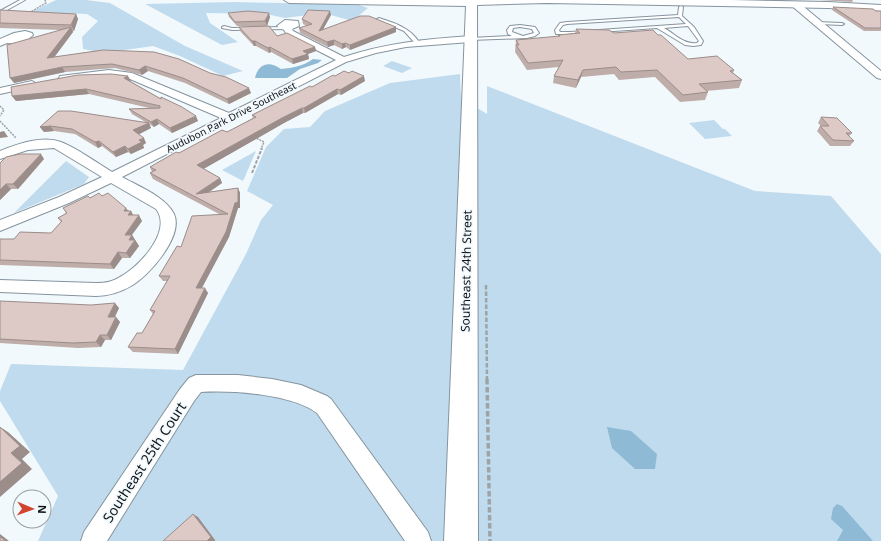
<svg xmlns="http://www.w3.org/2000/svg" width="881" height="541" font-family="'Noto Sans',sans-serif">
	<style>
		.green { fill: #c0dbed }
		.water { fill: #8ebad5 }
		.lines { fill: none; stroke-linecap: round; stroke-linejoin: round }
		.lane-casing { stroke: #85949f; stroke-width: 2 }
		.street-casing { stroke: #85949f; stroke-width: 2 }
		.secondary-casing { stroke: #85949f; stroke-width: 2 }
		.path-far3 { stroke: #9da4a7; stroke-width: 1.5; stroke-dasharray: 2 1; stroke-linecap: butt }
		.path-far2 { stroke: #9da4a7; stroke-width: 2; stroke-dasharray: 3.5 1.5; stroke-linecap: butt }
		.path-far1 { stroke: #9da4a7; stroke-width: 2.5; stroke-dasharray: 4.5 2; stroke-linecap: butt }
		.path { stroke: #9da4a7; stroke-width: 3.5; stroke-dasharray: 5.5 2.5; stroke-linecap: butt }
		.lane { fill: #fff; fill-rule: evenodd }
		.street { fill: #fff; fill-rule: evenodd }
		.secondary { fill: #fff; fill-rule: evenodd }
		.wall { fill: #beada9 }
		.shaded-wall { fill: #9b8d8a }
		.building { fill: #ddc9c5; stroke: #9b8d8a }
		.labels { text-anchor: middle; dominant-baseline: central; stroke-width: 3.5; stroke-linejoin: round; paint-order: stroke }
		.far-street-label { font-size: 10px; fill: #0f1518; stroke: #f2f9fd }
		.street-label { font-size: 12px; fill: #0f1518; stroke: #f2f9fd }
		.near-street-label { font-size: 14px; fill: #0f1518; stroke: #f2f9fd }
	</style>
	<rect width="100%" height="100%" fill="#f2f9fd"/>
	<path class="green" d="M56,0H86L110,3L185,46L243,71L223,76L180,56L153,46L104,53L83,49L82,37L98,21L87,14L31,12Z
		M235,2L332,4L359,5L368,8L352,21L331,15H308L285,18L266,14L206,13L210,23L238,42L222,45L145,4Z
		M392,61L412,68L402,73L383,66Z
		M460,74L461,98L487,114V86L755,191L831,196L881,254V541H38L58,496L0,401V391L11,364L183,370L246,254L261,220L273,205L247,191L266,147L284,129L310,127L325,111L390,83Z
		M714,120L723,129H725L732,136L705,139L689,123Z
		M256,151L243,181L222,170Z
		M66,161L89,177L84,184L14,213Z"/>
	<path class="water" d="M313,59L322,60L318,63L300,69L287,78H255C258,64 269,60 281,69C293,68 303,66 313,59Z
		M607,427L631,431L657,454L655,469H635L612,448Z
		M837,504L842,506L873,541H837L843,530L831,519L833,508Z"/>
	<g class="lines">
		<defs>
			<path id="lane" d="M20,0H25L0,14V11Z
				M681,6L683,7L682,16L694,27L703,41L701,45L693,46L685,45L657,28L570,34H556L555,30L560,23L567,22L678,15L679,7ZM679,17L686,24L570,32H560L559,30L563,25L567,24ZM688,26L699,41L697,43C684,45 675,34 664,28Z
				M379,18C395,23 410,28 419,42L415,43L404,31L378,20L377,19Z
				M816,22L842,23L844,24L842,25L818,24L816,23Z
				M520,25L535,27L539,33L535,36L527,38L470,40L468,39L470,38L512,36L508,34L507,30L510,26ZM520,27L532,29L534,33L523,36L512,32L513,28Z
				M224,26L232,28L287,27L289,28L287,29L232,30L222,28V27Z"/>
			<path id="street" d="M792,2H798L881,71V79L877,78L792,6Z
				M285,20L298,21L299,26L292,29L293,31L344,57C385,43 427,39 470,36L475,39L470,42L406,47L376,53L346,62L122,177C138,186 166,197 174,214C184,236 149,276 131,286C121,292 108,296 96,296L0,292V280L96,283C105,283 112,282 120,277C139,267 173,231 156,209L111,183L69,203L0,231V220L59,197L102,177L54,148L28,150L0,159V151C17,144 43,135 61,142C77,148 97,163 112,172L221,118L130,79L109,76L64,81L59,78L60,76L109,70L132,73L229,113L336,60L287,35L284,30L277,26Z
				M25,31L32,33L33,35L25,42L16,44L7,43L0,46V39L14,33Z
				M32,81L37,84L36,86L0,94V88Z
				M196,375H238L272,379L301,385L327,396L331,399L428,532L431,541H405L317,413C292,394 232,390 201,392L194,401L107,541H81L84,532L180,389L189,378Z"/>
			<path id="secondary" d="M284,0H732L828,2L881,5V11L828,8L547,3L477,5L478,541H444L466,6L289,3Z"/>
		</defs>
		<use href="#lane" class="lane-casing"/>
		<use href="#street" class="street-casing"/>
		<use href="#secondary" class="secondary-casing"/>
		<path class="path-far3" d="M29,13L46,3L45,0
			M0,106L4,110L0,116
			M0,121L16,138
			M254,137L264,142L261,149"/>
		<path class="path-far2" d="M252,173L262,148"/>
		<path class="path-far1" d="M486,285L487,380"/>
		<path class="path" d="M487,379L490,541"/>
		<use href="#lane" class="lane"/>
		<use href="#street" class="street"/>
		<use href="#secondary" class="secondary"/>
	</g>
	<path class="wall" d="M819,0H853L852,2Z
		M833,7L881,11V31H864L832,10Z
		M0,10L76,14L78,19L74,31H73V32L54,57L103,50L251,93L229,104L185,83L148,71L142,75L115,68L65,72L14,83L60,30L0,28Z
		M228,13L270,17L267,26H237L229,17Z
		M331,15L323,29L396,27V32L350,50L346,47L342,49L334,45L328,47L300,33L299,28L307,26L303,24L302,19Z
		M239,27L277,36L315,47L316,51L308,54L309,59L293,64L271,52L269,53L256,46H254L240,31Z
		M576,29L614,33L688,59L734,70L733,73L742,80L739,88L706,91L708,92L705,100L680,102L655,77L619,80L614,74L581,77L576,88L553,83L554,76L559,67L527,70L515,52L516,40L558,37V35L575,33Z
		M335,76L365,81L341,95L338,94L305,113H303L284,123L203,169L220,178L222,183L209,192L238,188L240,193V208H238L229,237L202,288L208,293L178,354L133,352L128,347L142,333L153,314L150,310L167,281H163L159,276L181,247L221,215L153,179L150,173L152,172L150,167L179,153L227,132L253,118L252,115Z
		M130,81L161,99L198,121L172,133L159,124L154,127L149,124L151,128L138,134L146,143L143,145L144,148L131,154L128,152L116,157L102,146L98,148L75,134L54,131L44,132L40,127L58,111L147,123L132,114L129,109L149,108L89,94L16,101L12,96L131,81Z
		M821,117L852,133L849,136L854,141L850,146H830L817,131L820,126H821L818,123Z
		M44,159L18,189H11L0,200V163Z
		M102,196L129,211H131L133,215L142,221L132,235L139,246L130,258H122L114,269L0,265V239H14L51,233L61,222L58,218L66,213L63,208L90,198Z
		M0,301L119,308L115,317L120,322L111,340H105L101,347L78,348L0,343Z"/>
	<path class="shaded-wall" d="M330,11L331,15L320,35L319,31Z
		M269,13L270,17L267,26L265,21Z
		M76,14L78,19L74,31L71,25Z
		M71,27L73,32L50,63L47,58Z
		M396,27V32L350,50V45Z
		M334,40V45L328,47L327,42Z
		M252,41H255L256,46H254Z
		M345,43L346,47L342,49V44Z
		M270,47L271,52L269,53L268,48Z
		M315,47L316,51L308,54L309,59L293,64L292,59L303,51Z
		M145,66L148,71L142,75L139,70Z
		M62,67L65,72L14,83L10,78Z
		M583,70L581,77L576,88L578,80Z
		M128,76L131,81L127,83L124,78Z
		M364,76L365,81L341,95L340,90Z
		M249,88L251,93L229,104L227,99Z
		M86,89L89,94L16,101L12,96Z
		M337,89L338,94L305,113L304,108Z
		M302,108L303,113L284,123L200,171L197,165L282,118Z
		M196,116L198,121L172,133L170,128Z
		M157,119L159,124L154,127L151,122Z
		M149,123L151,128L136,136L133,130Z
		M50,126L54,131L44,132L40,127Z
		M4,131L8,137L0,138V132Z
		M144,138L146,143L143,145L144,148L131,154L128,149L139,140Z
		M99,141L102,146L98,148L95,142Z
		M125,146L128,152L116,157L113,152Z
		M41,154L44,159L18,189L13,184Z
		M220,178L222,183L199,199L196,194Z
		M6,184L11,189L0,200V190Z
		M238,188L240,193V208H238L229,237L199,293L196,288Z
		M126,208L130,213L131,211L134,217L131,220L124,211Z
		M139,215L142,221L128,240L125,235Z
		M132,235L139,246L130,258L126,253L129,240Z
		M118,252L122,258L114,269L110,264Z
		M205,288L208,293L178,354L175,349Z
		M115,303L119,308L112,322L108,317Z
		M116,317L120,322L111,340L107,335Z
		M100,335L105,340L101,347L96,342Z
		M0,427L8,432L30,452L22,459L32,469L0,497V482L11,453Z
		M193,514L198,517L215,540V541H207Z
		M0,534L9,541H6L0,537Z"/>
	<path class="building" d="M833,7L873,9L876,11H881V28H865Z
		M0,10H1L76,14L71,25L0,23Z
		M308,10L330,11L319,31L360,16H369L396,27L350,45L345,43L342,44L334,40L327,42L299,28L312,24L302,19Z
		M248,11L269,13L265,21L235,22L228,13Z
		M269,26L277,36L287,33L315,47L303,51L308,54L292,59L270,47L268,48L255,41H252L239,27Z
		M71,27L47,58L103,50L154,52L179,59L210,73L226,77L249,88L227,99L183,78L145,66L139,70L112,64L62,67L10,78L7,45Z
		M576,29L609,30L614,33L653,30L658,35H661L688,59L717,56L734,70L730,71L742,80L699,84L708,92L683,95L657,70L621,72L616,67L583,70L578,80L554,76L563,60L528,63L516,45H519L516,40L560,36L558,35L580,33Z
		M344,71L349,73L352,71L364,76L340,90L337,89L304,108H302L282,118L197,165L220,178L196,194L238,188V202L235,203L226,232L196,288H205L175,349L128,347L137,333H142L155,311L150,310L170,276H159L177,246L181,247L192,216L228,214L150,173L156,170L150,167L176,152L179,153L222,130L227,132L256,117L252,115L310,86L312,87L333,75L335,76Z
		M111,74L128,76L124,78L161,99V97L182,107L196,116L170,128L157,119L151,122L129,109L160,108V106L86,89L12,96L11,87L78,75Z
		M58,111H71L149,123L133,130L144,138L139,140L142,142L128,149L125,146L113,152L99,141L95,142L72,129L50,126L40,127Z
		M821,117L837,118L852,133H846L854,141L833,140L820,126H829Z
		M20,154H41L13,184H6L0,190V163L6,157Z
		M99,193L102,196L108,193L126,208L124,211H131L128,215H139L125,235H132L129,240H135L126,253L118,252L110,264L0,260V239H14L20,232L51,233L62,221L58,218L67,213L63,208L88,196L90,198Z
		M0,301L91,305L115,303L108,317H116L107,335H100L96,342L73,343L0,339Z
		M0,427L20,446L11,453L22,463L0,482Z
		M193,514L211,537L207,541H163Z
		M0,537L6,541H0Z"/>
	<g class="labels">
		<g class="far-street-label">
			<text transform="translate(231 117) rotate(-27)">Audubon Park Drive Southeast</text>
		</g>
		<g class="street-label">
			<text transform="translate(466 271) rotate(-89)">Southeast 24th Street</text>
		</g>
		<g class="near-street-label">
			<text transform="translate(144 462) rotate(-57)">Southeast 25th Court</text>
		</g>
	</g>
	<g transform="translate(32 509) rotate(92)"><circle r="19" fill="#f2f9fd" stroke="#979ea1"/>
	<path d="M0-3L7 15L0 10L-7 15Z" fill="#d04430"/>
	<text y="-6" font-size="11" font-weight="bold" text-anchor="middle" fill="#0f1518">N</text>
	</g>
</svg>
